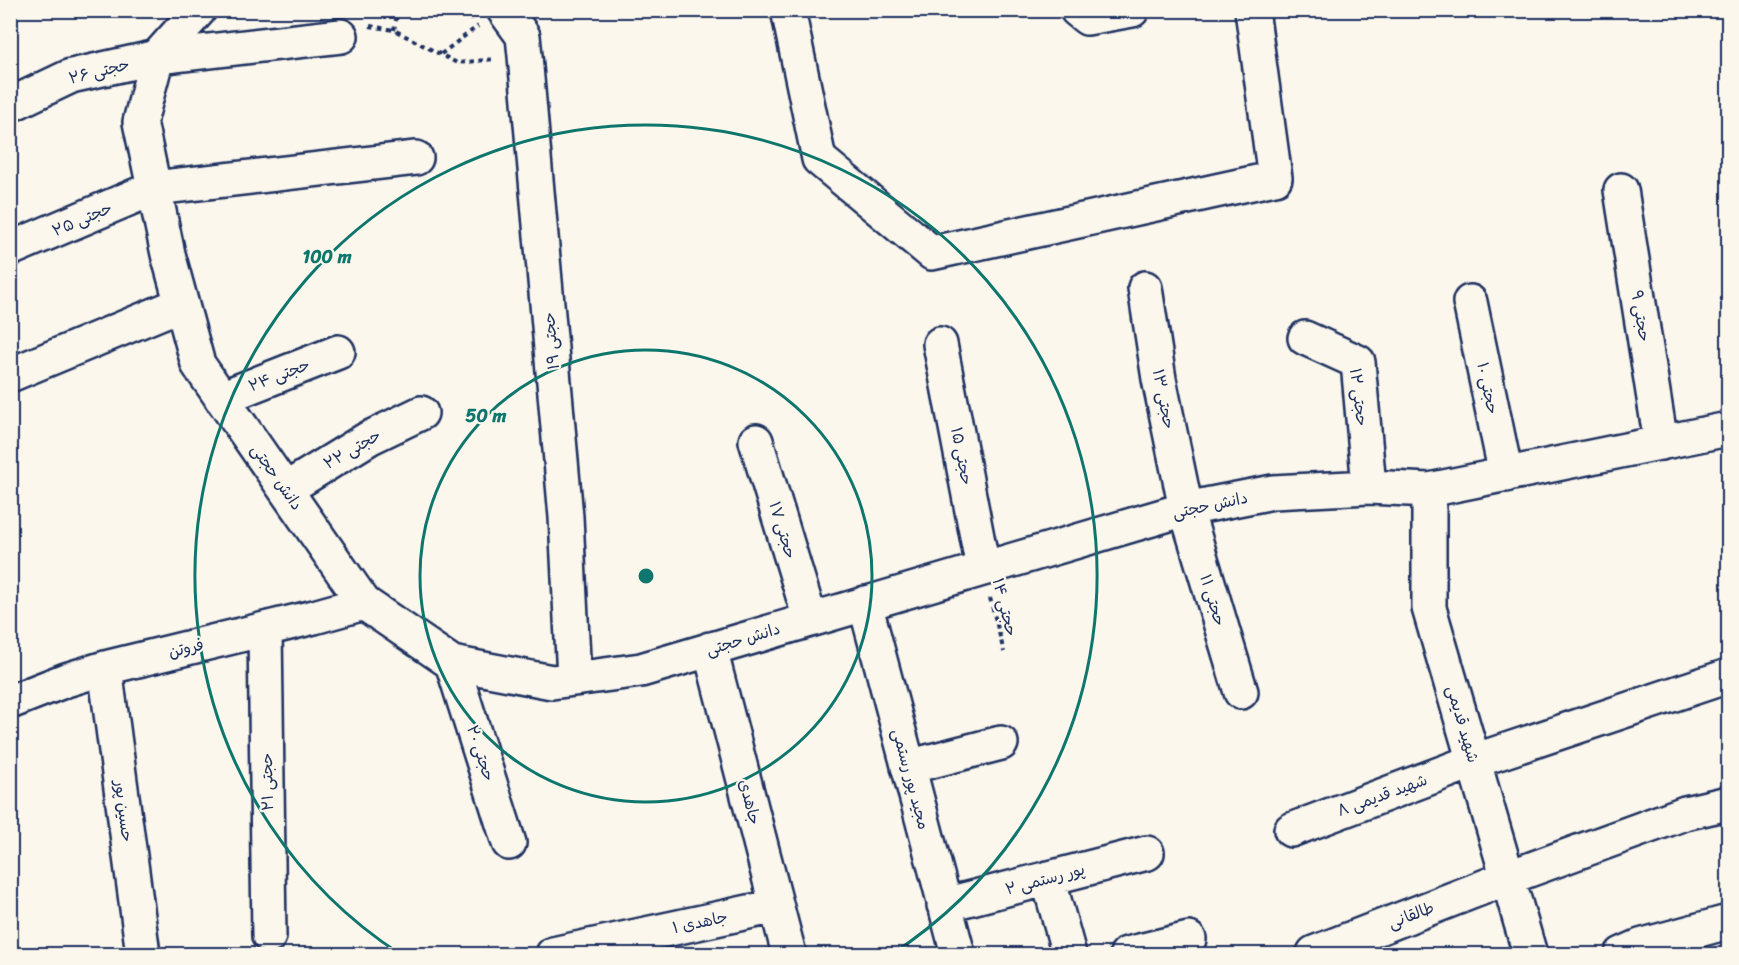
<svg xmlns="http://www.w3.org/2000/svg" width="1739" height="965" font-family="Sriracha,'Playpen Sans Arabic',sans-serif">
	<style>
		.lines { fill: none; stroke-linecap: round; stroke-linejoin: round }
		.minor-casing { stroke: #1b2f5e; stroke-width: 38 }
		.path { stroke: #1b2f5e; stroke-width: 4; stroke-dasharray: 4.5 4.5; stroke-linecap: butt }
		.minor { stroke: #fbf7ec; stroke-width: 33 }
		.ring { fill: none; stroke: #0f766e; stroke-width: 3 }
		.labels { text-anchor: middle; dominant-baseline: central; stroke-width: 4.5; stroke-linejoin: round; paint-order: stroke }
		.street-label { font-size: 16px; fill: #1b2f5e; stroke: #fbf7ec }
		.centre { fill: #0f766e; stroke: #fbf7ec; stroke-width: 3 }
		.ring-label { font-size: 18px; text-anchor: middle; font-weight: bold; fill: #0f766e; stroke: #fbf7ec; stroke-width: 4.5; stroke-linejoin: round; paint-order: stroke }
	</style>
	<rect width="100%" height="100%" fill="#fbf7ec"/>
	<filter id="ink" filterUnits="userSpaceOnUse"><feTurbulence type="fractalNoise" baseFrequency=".0167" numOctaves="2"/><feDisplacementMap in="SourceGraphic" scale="12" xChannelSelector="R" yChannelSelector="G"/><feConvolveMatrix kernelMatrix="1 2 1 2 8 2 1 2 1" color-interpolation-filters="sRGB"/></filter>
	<g filter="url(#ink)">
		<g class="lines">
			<defs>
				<path id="minor" d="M199,10L157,57L140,122L168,254L198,364L364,603L452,663L552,682L641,670L1186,509L1273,492L1369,487L1429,490L1728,429
					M504,10L523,36L525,56L566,517L574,679
					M788,10L819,159L932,253L1275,178L1252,10
					M1077,10L1087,18L1132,10
					M10,105L71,76L157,57L341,36
					M1621,190L1661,443
					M10,249L154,188L416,158
					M1145,288L1159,379L1186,509L1241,692
					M1470,302L1506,475
					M1305,338L1358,362L1369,487
					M940,344L983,568
					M10,375L181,304
					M221,398L338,352
					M756,441L810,619
					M286,489L369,438L421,413
					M1429,490V608L1530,954
					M865,603L958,954
					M265,629L269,936
					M710,649L789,954
					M452,663L509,843
					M105,668L143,954
					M10,702L66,680L105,668L314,617L364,603
					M908,767L1001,743
					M1291,830L1474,761L1728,676
					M1048,878L1069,954
					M944,905L1147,853
					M1314,953L1507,878L1685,813L1728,803
					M553,954L776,906
					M1127,954L1189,939
					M1622,954L1640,946L1728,922"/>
			</defs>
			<use href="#minor" class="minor-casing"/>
			<path class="path" d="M465,10L472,20
				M370,26L394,30L457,63L495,59
				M394,30L398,10
				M441,54L478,26
				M990,598L1004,652"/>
			<use href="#minor" class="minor"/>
		</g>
	</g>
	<g class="ring">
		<circle cx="646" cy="576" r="226"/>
		<path d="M400 954A451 451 0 1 1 892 954"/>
	</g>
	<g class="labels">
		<g class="street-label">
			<text transform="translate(99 71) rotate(-14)">حجتی ۲۶</text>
			<text transform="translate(82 219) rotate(-23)">حجتی ۲۵</text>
			<text transform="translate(1641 316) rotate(81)">حجتی ۹</text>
			<text transform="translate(551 341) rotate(-95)">حجتی ۱۹</text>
			<text transform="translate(279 375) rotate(-21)">حجتی ۲۴</text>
			<text transform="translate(1488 388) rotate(78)">حجتی ۱۰</text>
			<text transform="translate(1359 397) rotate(83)">حجتی ۱۲</text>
			<text transform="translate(1164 399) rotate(79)">حجتی ۱۳</text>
			<text transform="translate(352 449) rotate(-30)">حجتی ۲۲</text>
			<text transform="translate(962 456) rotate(79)">حجتی ۱۵</text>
			<text transform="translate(277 477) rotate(55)">دانش حجتی</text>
			<text transform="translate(1210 505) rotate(-12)">دانش حجتی</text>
			<text transform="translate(783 530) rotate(73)">حجتی ۱۷</text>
			<text transform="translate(1213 600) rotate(73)">حجتی ۱۱</text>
			<text transform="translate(1005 607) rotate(76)">حجتی ۱۴</text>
			<text transform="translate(743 639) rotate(-17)">دانش حجتی</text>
			<text transform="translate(186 648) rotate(-14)">فروتن</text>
			<text transform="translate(1463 724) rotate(74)">شهید قدیمی</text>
			<text transform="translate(481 753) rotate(72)">حجتی ۲۰</text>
			<text transform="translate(911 779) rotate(75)">مجید پور رستمی</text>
			<text transform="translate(267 782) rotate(-91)">حجتی ۲۱</text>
			<text transform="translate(1382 795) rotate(-20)">شهید قدیمی ۸</text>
			<text transform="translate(750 802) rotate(76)">جاهدی</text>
			<text transform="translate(124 811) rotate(83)">حسین پور</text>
			<text transform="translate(1045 879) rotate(-15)">پور رستمی ۲</text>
			<text transform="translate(1411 915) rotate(-21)">طالقانی</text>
			<text transform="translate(700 922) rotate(-12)">جاهدی ۱</text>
		</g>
	</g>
	<circle cx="646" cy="576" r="9" class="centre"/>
	<g class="ring-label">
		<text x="327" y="263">100 m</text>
		<text x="486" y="422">50 m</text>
	</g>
	<rect width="1739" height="965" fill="none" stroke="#fbf7ec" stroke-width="36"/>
	<rect x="18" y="18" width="1703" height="929" fill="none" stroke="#1b2f5e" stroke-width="2" filter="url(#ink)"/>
</svg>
